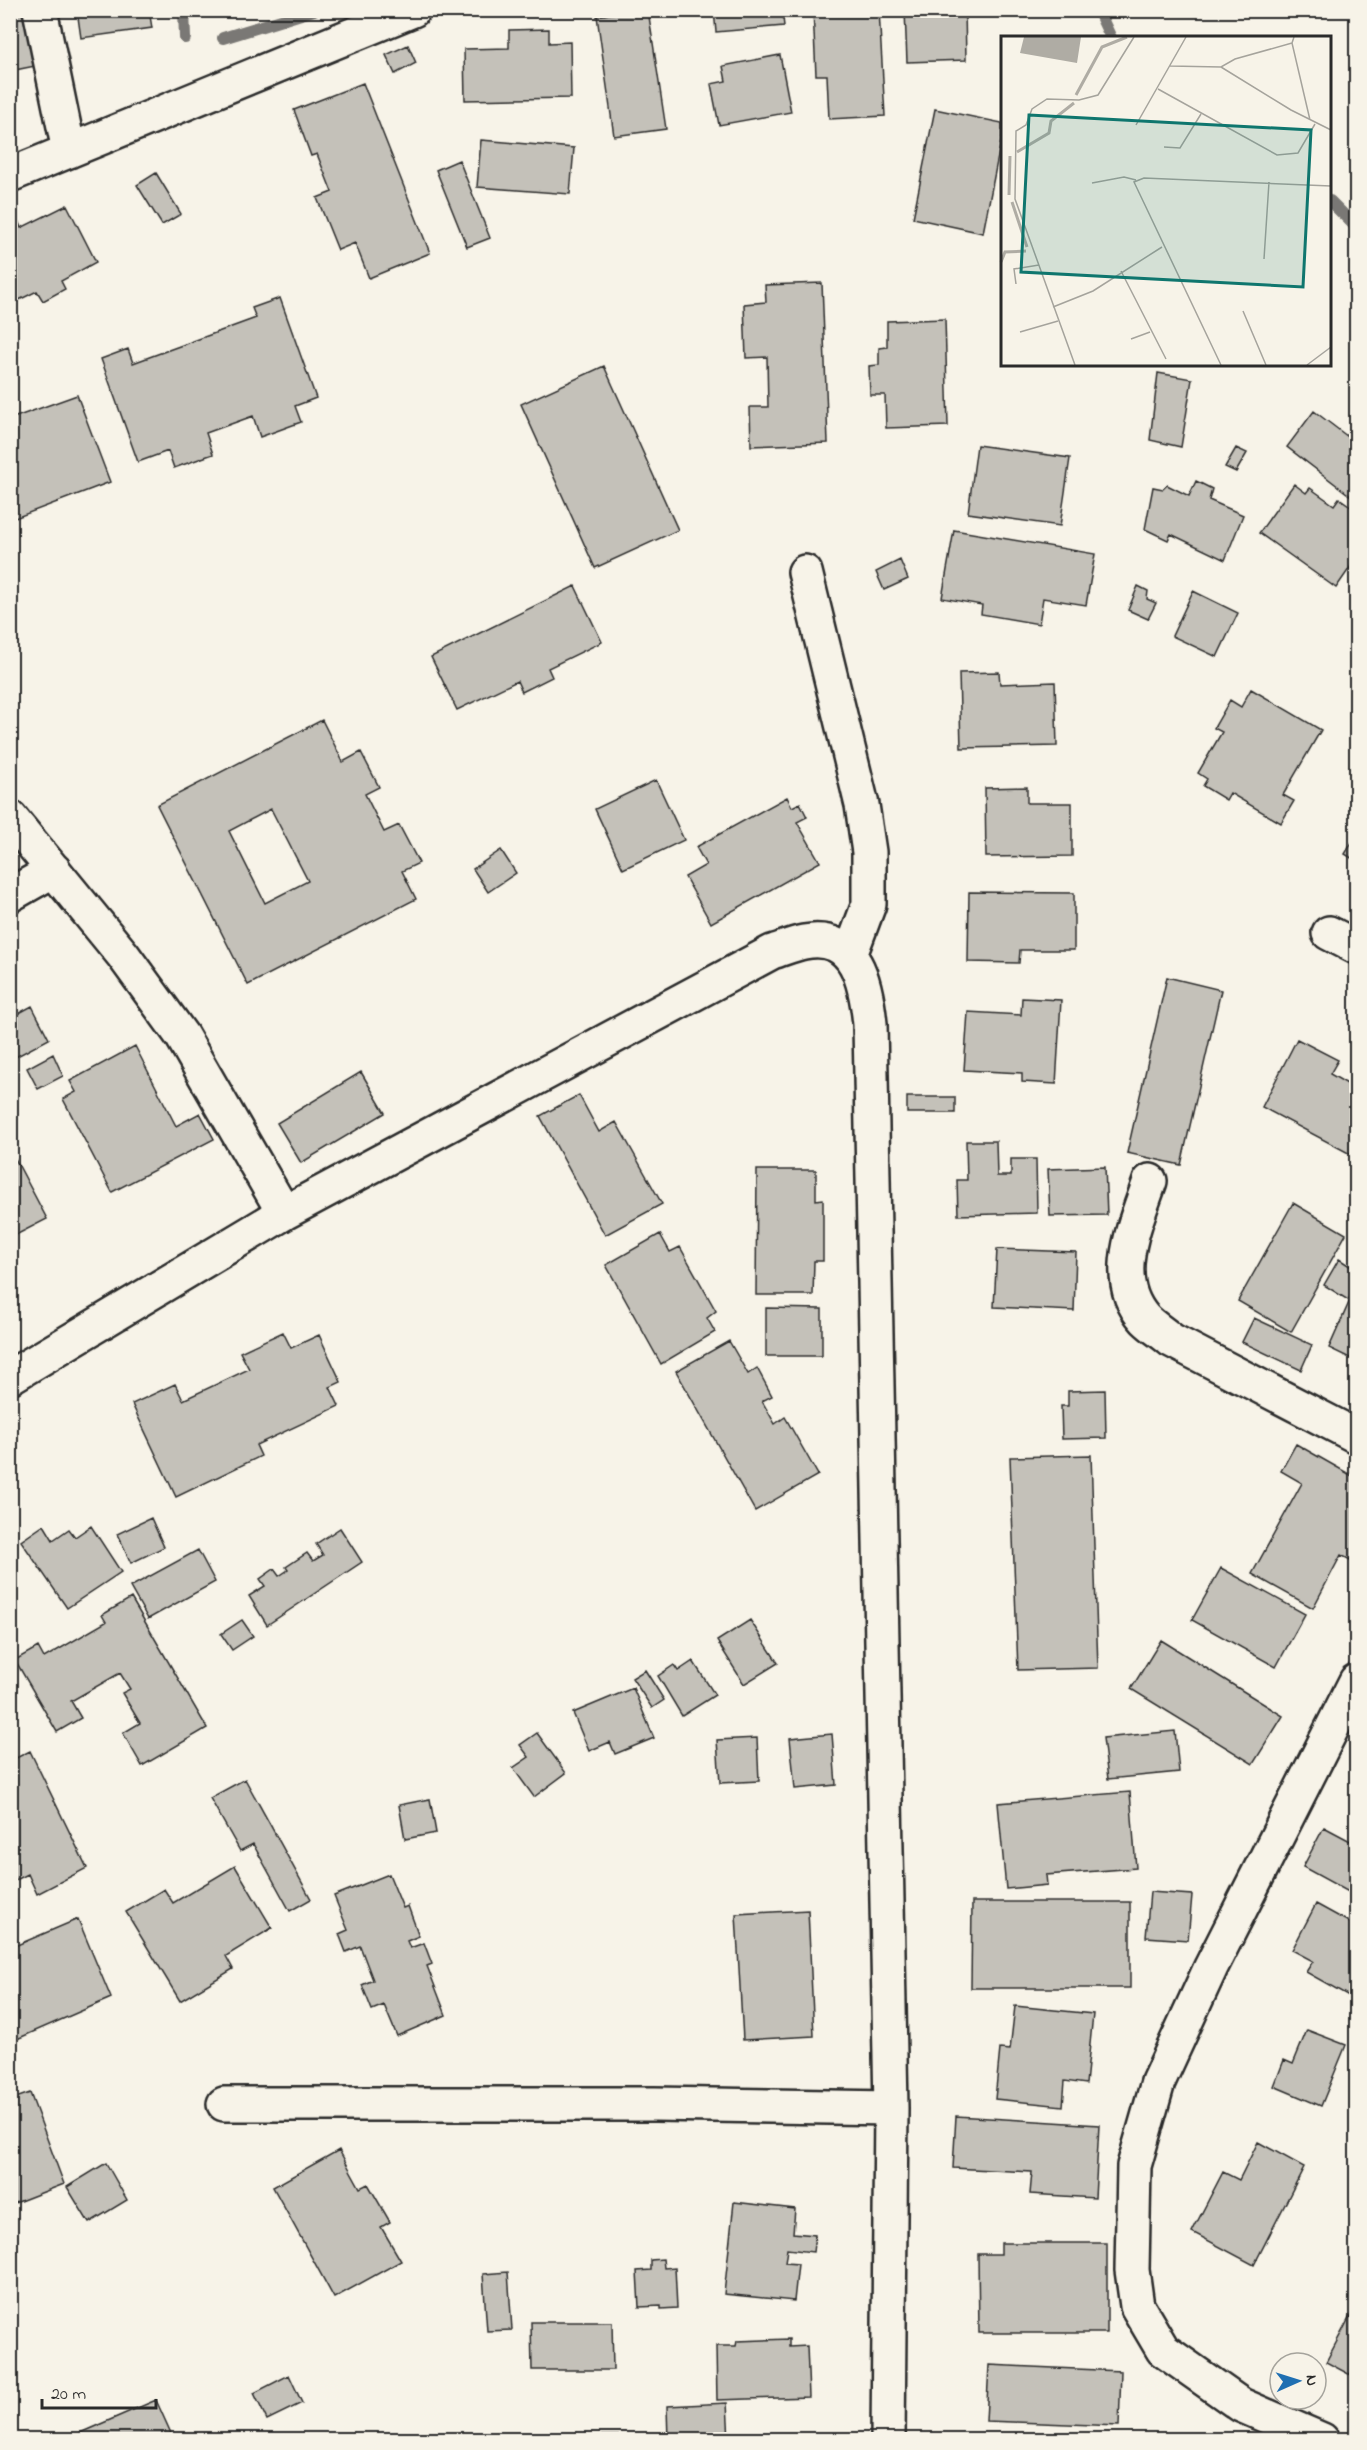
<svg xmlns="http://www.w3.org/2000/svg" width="1367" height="2450" font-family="'Indie Flower',sans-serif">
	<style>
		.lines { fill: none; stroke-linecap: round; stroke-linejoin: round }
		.stream { stroke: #7a7874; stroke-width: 12 }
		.building { fill: #c4c1b9; stroke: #2b2b2b; stroke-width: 1.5; fill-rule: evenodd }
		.minor-casing { stroke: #2b2b2b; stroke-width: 38 }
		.minor { stroke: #f7f3e8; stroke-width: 33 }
		.inset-river { fill: none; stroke: #afaca4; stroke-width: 3 }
		.inset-road { fill: none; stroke: #a5a39c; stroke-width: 1.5 }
		.view { fill: #0f766e; fill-opacity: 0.15; stroke: #0f766e; stroke-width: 3 }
		.inset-edge { fill: none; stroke: #2b2b2b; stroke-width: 3 }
	</style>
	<rect width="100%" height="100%" fill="#f7f3e8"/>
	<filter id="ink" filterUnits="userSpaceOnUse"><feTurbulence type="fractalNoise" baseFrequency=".0167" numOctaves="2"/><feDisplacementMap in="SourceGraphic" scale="12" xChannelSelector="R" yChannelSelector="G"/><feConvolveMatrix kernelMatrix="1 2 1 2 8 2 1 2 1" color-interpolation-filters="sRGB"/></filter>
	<g filter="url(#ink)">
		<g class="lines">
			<path class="stream" d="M184,10L185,38
				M1098,10L1111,38
				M223,38L314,10
				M1330,201L1356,227"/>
		</g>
		<path class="building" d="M10,10H34L45,64L10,71Z
			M77,10H149L152,28L81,38Z
			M636,10H648L666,129L614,136L597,16Z
			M714,10H782L784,26L716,32Z
			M813,10H879L885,116L829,119L827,75H816Z
			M905,10H965L966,60L907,62Z
			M549,29V43L570,42L571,98L465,100L464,49L509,48V30Z
			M408,45L416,63L395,74L386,55Z
			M780,55L791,112L719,125L711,84L726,81L723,66Z
			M363,83L430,253L369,278L355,243L338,250L317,198L332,192L317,154L311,156L294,110Z
			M935,109L1002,123V136L983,233L913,218Z
			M481,140L574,148L570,194L477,187Z
			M459,160L490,238L467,247L436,170Z
			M156,173L181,214L162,225L137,185Z
			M67,205L96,262L61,281L65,289L43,301L37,291L13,303L10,297V221L17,218L21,228Z
			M822,283L828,443L751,446L750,407H768L767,357L746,358L744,304L766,302L765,285Z
			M280,298L316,398L295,406L301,422L260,437L253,416L206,433L213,454L174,468L168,451L138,462L101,359L128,349L133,363L256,318L252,308Z
			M945,319L948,426L886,428L885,395H870L869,366L879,365V348L887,347V321Z
			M604,366L678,530L595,568L521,404Z
			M1158,373L1192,379L1181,447L1150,440Z
			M77,395L110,482L10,520V419Z
			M1314,411L1356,443V500L1287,447Z
			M977,445L1070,458L1060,526L968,513Z
			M1236,448L1247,453L1236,472L1225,467Z
			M1196,481L1212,489L1209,500L1243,515L1225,560L1171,534L1168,540L1145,529L1153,487L1163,489L1167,485L1189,496Z
			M1294,484L1306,493L1310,488L1334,505L1339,498L1356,510V559L1336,588L1259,533Z
			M954,530L1095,554L1086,605L1043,598L1039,624L981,614L982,605L942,598Z
			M900,560L908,579L884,590L876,572Z
			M575,586L602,642L548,668L552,677L522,692L517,681L457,710L431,657Z
			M1138,586L1148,591L1147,599L1156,603L1148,619L1128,610Z
			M1193,591L1238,613L1217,657L1172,636Z
			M999,672L1000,684L1055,682L1057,746L961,748L959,673Z
			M1251,689L1321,730L1283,795L1294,801L1281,823L1230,793L1226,800L1203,786L1207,779L1198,773L1222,732L1214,728L1230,700L1241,707Z
			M322,720L343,762L361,752L379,787L365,794L384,832L399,825L419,863L402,871L416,899L248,985L157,805ZM271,809L308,881L265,903L229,831Z
			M656,780L684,840L623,869L595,809Z
			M1027,787V803H1072V856L986,857L985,788Z
			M787,797L792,807L800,803L807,817L797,822L820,862L711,923L685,877L706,865L696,847Z
			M1356,836V861L1345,854Z
			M501,850L516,873L488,892L473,869Z
			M969,892L1074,893V950H1020L1019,963L968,962Z
			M1167,977L1221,990L1181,1165L1127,1153Z
			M1022,998L1061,1000L1056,1084L1022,1082V1073L964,1070L968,1012L1021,1015Z
			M32,1006L49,1039L10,1060V1018Z
			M1297,1039L1338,1060L1330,1074L1356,1089V1157L1262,1107Z
			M135,1046L176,1126L200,1113L214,1139L112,1192L63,1099L76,1092L70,1081Z
			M53,1054L63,1076L38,1089L27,1068Z
			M361,1072L385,1113L301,1163L277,1123Z
			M579,1095L599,1132L616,1122L662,1204L605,1235L540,1116Z
			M907,1097H955V1113H907Z
			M966,1141H996L997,1176H1011V1159H1036L1037,1213L958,1215L957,1180H967Z
			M10,1149L47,1219L10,1238Z
			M1105,1167L1107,1215L1050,1216L1048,1169Z
			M757,1170H816V1200L823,1199V1261H814L813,1295H756Z
			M1293,1203L1346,1234L1291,1332L1238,1301Z
			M660,1234L670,1252L680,1247L716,1311L707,1318L715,1332L661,1364L606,1265Z
			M997,1249L1076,1252L1074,1311L994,1307Z
			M1339,1259L1356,1270V1286L1348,1300L1324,1285Z
			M1351,1298L1356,1300V1361L1329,1348Z
			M766,1308L822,1309V1356H766Z
			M1254,1318L1312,1345L1301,1370L1242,1342Z
			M283,1332L291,1348L319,1335L341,1382L330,1387L339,1406L256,1445L261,1456L176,1497L132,1404L175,1384L183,1400L249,1369L240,1352Z
			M729,1341L748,1374L757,1368L772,1396L762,1401L775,1424L785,1417L818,1475L755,1511L676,1371Z
			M1105,1390L1106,1438L1062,1439L1061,1406H1068V1391Z
			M1296,1444L1356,1478V1563L1341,1555L1313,1608L1252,1574L1302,1483L1281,1471Z
			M1091,1455L1098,1668L1018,1670L1010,1457Z
			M151,1518L164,1547L131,1563L117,1534Z
			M44,1525L53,1540L69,1529L75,1537L91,1526L121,1572L67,1608L21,1541Z
			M340,1528L362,1562L267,1625L249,1596L265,1586L260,1579L274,1569L279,1576L288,1570L286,1567L307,1553L313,1561L323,1555L316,1544Z
			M198,1550L215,1582L148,1619L130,1587Z
			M1221,1568L1305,1614L1276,1667L1192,1620Z
			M131,1598L207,1728L142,1766L123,1733L140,1723L122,1693L130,1689L120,1673L71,1701L81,1718L57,1732L15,1660L38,1647L44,1658L106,1622L102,1615Z
			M242,1620L253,1636L232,1650L221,1634Z
			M750,1620L778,1663L744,1684L717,1641Z
			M1161,1640L1283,1716L1253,1764L1131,1689Z
			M693,1661L715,1695L682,1716L658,1676L674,1665L678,1671Z
			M645,1670L664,1700L652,1708L632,1678Z
			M633,1688L654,1738L615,1754L610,1742L589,1751L573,1713Z
			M1175,1731L1179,1772L1108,1779L1103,1738Z
			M537,1733L566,1773L534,1797L513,1768L529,1757L520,1745Z
			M832,1734L836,1785L795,1789L790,1738Z
			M757,1738L759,1781L720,1783L717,1740Z
			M30,1751L87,1868L37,1894L28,1874L10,1883V1761Z
			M245,1779L311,1899L290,1911L253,1844L240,1851L210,1798Z
			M1130,1792L1136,1868L1046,1875L1047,1885L1006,1889L998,1803Z
			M430,1799L436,1833L405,1839L399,1805Z
			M1324,1827L1356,1844V1896L1303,1867Z
			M235,1866L272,1928L226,1956L233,1969L180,2001L126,1912L164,1889L173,1903Z
			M389,1874L403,1908L408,1906L419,1936L407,1941L410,1948L424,1943L432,1964L427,1966L446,2015L397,2036L384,2005L372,2010L362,1985L373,1980L360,1946L346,1952L339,1934L348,1930L334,1896Z
			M1150,1892L1192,1895L1188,1940L1146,1937Z
			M972,1902H1130V1988H971Z
			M1316,1904L1356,1926V2000L1306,1972L1313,1961L1292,1950Z
			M808,1910L814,2036L743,2040L736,1914Z
			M78,1919L111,1998L10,2042V1948Z
			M1015,2006L1093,2014L1086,2084L1065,2081L1063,2106L995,2099L1000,2049L1010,2050Z
			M1307,2030L1346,2045L1321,2106L1274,2086L1284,2060L1293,2064Z
			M30,2093L64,2184L15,2203L10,2193V2100Z
			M956,2116L1099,2125L1095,2198L1030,2194L1032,2172L953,2168Z
			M1258,2142L1304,2167L1254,2265L1192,2232L1223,2172L1239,2180Z
			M339,2150L360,2188L368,2184L390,2222L381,2227L401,2261L334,2298L273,2187Z
			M106,2163L127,2200L89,2223L67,2187Z
			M734,2202L795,2209L793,2233L815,2235L813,2252L787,2249L785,2263L798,2264L794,2301L724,2294Z
			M1001,2243H1107V2333H979L978,2254H1001Z
			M663,2259L664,2268L675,2267L677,2308L661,2309V2306L639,2307L637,2271L651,2270V2260Z
			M508,2272L512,2330L487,2331L483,2274Z
			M1355,2307L1356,2308V2378L1326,2362Z
			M531,2322H612L613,2370H532Z
			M789,2339V2347L807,2346L809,2397L717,2400L716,2346H736L737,2341Z
			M989,2365L1121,2371L1119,2426L986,2421Z
			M289,2375L302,2403L267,2420L254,2393Z
			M156,2400L174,2440H83L80,2433Z
			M727,2403L729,2440H668L667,2406Z
			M574,2436H643V2440H574Z"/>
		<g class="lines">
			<defs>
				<path id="minor" d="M40,10L69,151
					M10,175L413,10
					M805,572L862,805L869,852V904L850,955
					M10,817L123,955L182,1036L284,1213
					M10,895L54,870
					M1329,933L1356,947
					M1150,1181C1135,1225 1109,1279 1145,1319C1153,1327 1163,1333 1171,1340L1356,1436
					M10,1377L284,1213L772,952C782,949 793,944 804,942C857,932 866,984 870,1024L891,2108L888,2440
					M224,2104H655L891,2108
					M1322,2440L1241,2405L1163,2350L1137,2306L1132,2270L1134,2166L1158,2082L1211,1967L1356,1681"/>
			</defs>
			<use href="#minor" class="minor-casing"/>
			<use href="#minor" class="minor"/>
		</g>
	</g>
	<g transform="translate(1001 36)">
		<rect width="330" height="330" fill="#f7f3e8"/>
		<path d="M23,1H80L76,27L19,17Z" fill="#afaca4"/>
		<path class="inset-river" d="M75,59L101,11L126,1M16,116L48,97L50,85L73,67M8,159L9,120M11,166L26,211M0,226L4,216L25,215"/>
		<path class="inset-road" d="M293,1L291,7L309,84M169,30L220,31L234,23L291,7M220,31L290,74L330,94M157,53L276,119L297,117L314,88M135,89L185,1M163,111L179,112L200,78M91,147L123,141L135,144M263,223L268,146M120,235L165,323M15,248L13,233L38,229M52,271L92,255L161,211M242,275L265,329M19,296L57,285M130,303L149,296M74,329L14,163L15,95L25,89L31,73L46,63L78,64L97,59L133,1M220,329L133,146L143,142L330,150M306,329L330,311"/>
		<path class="view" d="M28,79L310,94L302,251L20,236Z"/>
		<rect width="330" height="330" class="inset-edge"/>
	</g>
	<rect width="1367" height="2450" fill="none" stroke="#f7f3e8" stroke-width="36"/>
	<rect x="18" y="18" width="1331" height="2414" fill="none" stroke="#2b2b2b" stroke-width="2" filter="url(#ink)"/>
	<g transform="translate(1298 2381) rotate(87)"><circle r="28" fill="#f7f3e8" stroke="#a5a39c" stroke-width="1.5"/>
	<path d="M0-4.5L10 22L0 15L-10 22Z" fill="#1f6fb2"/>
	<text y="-9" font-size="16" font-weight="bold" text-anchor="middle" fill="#2b2b2b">N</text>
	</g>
	<path d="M42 2399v9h114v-9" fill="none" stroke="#2b2b2b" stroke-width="3"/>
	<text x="51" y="2399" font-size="18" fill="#2b2b2b" stroke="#f7f3e8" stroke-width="4.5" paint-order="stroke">20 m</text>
</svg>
